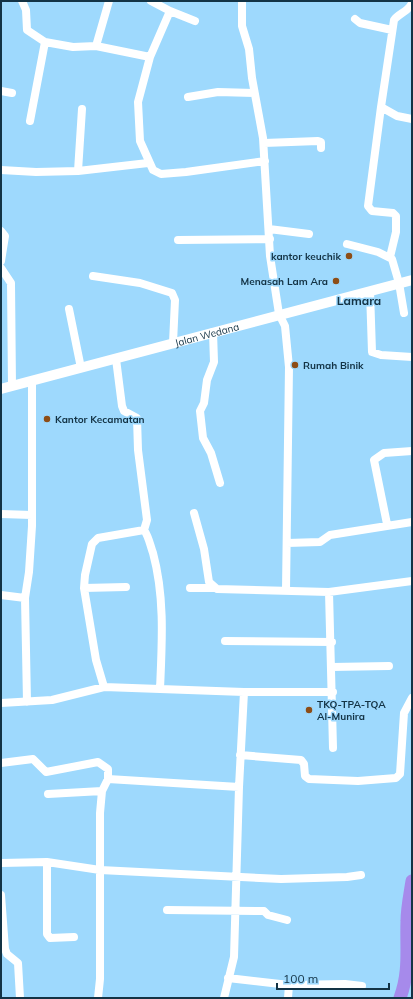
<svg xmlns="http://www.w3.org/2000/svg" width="413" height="999" font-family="Mulish,sans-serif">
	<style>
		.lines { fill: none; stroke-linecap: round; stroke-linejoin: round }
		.river { stroke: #a68aeb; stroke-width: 13 }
		.minor { stroke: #fff; stroke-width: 8 }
		.tertiary { stroke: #fff; stroke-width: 10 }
		.poi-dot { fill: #8d4d16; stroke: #9ed9fd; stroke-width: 1.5 }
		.labels { text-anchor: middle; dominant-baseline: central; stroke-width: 3; stroke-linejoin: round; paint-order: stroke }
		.poi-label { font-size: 10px; font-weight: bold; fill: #133345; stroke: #9ed9fd; text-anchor: start }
		.street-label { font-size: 10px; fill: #133345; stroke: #9ed9fd }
		.quarter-label { font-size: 12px; font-weight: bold; fill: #133345; stroke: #9ed9fd }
	</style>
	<rect width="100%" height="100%" fill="#9ed9fd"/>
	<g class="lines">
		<path class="river" d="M400,998C410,971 406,949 407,921C407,908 410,894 412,881"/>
		<path class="minor" d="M22,1L26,10L27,30L45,42L73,47L96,46L150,57
			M151,1L170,11L150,57L138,102L140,141L153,170L161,174L186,172L265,161
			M242,1V26L249,49L252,78L263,138L270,256L279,314L285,326L289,367L286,590
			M412,3C408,12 399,13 394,20L381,107L397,116L412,119
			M170,11L195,21
			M355,19L360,23L392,30
			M96,46L109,1
			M1,91L12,93
			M188,97L218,92L254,93
			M381,107L368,206L372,211L393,213L396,216V232L390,257
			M30,121L45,42
			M264,143L318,141L321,142V148
			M1,170L36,172L78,171L148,163
			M78,171L82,109
			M269,229L309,234
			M1,231L5,236L1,261
			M178,240L270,239
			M347,244L378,252L392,259L399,283L404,313
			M1,268L11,283L12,386
			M93,276L140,283L172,293L175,300L173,343
			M370,291L372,352L381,355L412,357
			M69,309L81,368
			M213,332L214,362L207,380L204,403L200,411L203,438L211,453L220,483
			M194,513L204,549L209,582L217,589L329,592L412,581
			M1,514L32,515
			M387,524L374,460L384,453L412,451
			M144,530C149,537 150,545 153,553C165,597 162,643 160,689
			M287,543L320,542L330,535L412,522
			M84,588L126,587
			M190,588H214
			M329,592L333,748
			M1,595L25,598
			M225,641L332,642
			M332,667L389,666
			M104,687L96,660L84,588L85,575L92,544L98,538L144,530L147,520L138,450L137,418L124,411L122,406L116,359
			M27,702L25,598L29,572L32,526V381
			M1,703L52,700L104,687L244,692H333
			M240,755L301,760L304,764L305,776L309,779L358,781L396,778L400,774L404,713L412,698
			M1,763L33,759L46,772L98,762L108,769V779
			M48,794L102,791
			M47,862V934L50,938L74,937
			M1,863L47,862L100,870L281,879L347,877L361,875
			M1,895L5,949L7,954L18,963L20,998
			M167,910L264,911L268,915L287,920
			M228,978L289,985L345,984L362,986
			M98,998L100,979V813L102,791L108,779L239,787
			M224,998L234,957L239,787L244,692
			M288,998L289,985"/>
		<path class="tertiary" id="s1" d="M1,389L412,280"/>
	</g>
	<g class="poi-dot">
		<circle cx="349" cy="256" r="4"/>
		<circle cx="336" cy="281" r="4"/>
		<circle cx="295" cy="365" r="4"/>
		<circle cx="47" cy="419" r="4"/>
		<circle cx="309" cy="710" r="4"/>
	</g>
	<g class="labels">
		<g class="poi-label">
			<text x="341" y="256" text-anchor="end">kantor keuchik</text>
			<text x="328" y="281" text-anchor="end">Menasah Lam Ara</text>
			<text x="303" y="365">Rumah Binik</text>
			<text x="55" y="419">Kantor Kecamatan</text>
			<text x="317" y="704">TKQ-TPA-TQA<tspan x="317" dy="12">Al-Munira</tspan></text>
		</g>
		<g class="street-label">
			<text stroke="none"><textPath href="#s1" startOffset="213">Jalan Wedana</textPath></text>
		</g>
		<g class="quarter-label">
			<text x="359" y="300">Lamara</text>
		</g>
	</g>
	<rect width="413" height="999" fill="none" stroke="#133345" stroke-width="4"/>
	<path d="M277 983v6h112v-6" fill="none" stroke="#133345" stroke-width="2"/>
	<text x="283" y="983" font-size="12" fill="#133345" stroke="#9ed9fd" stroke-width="3" paint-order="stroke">100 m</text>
</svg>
